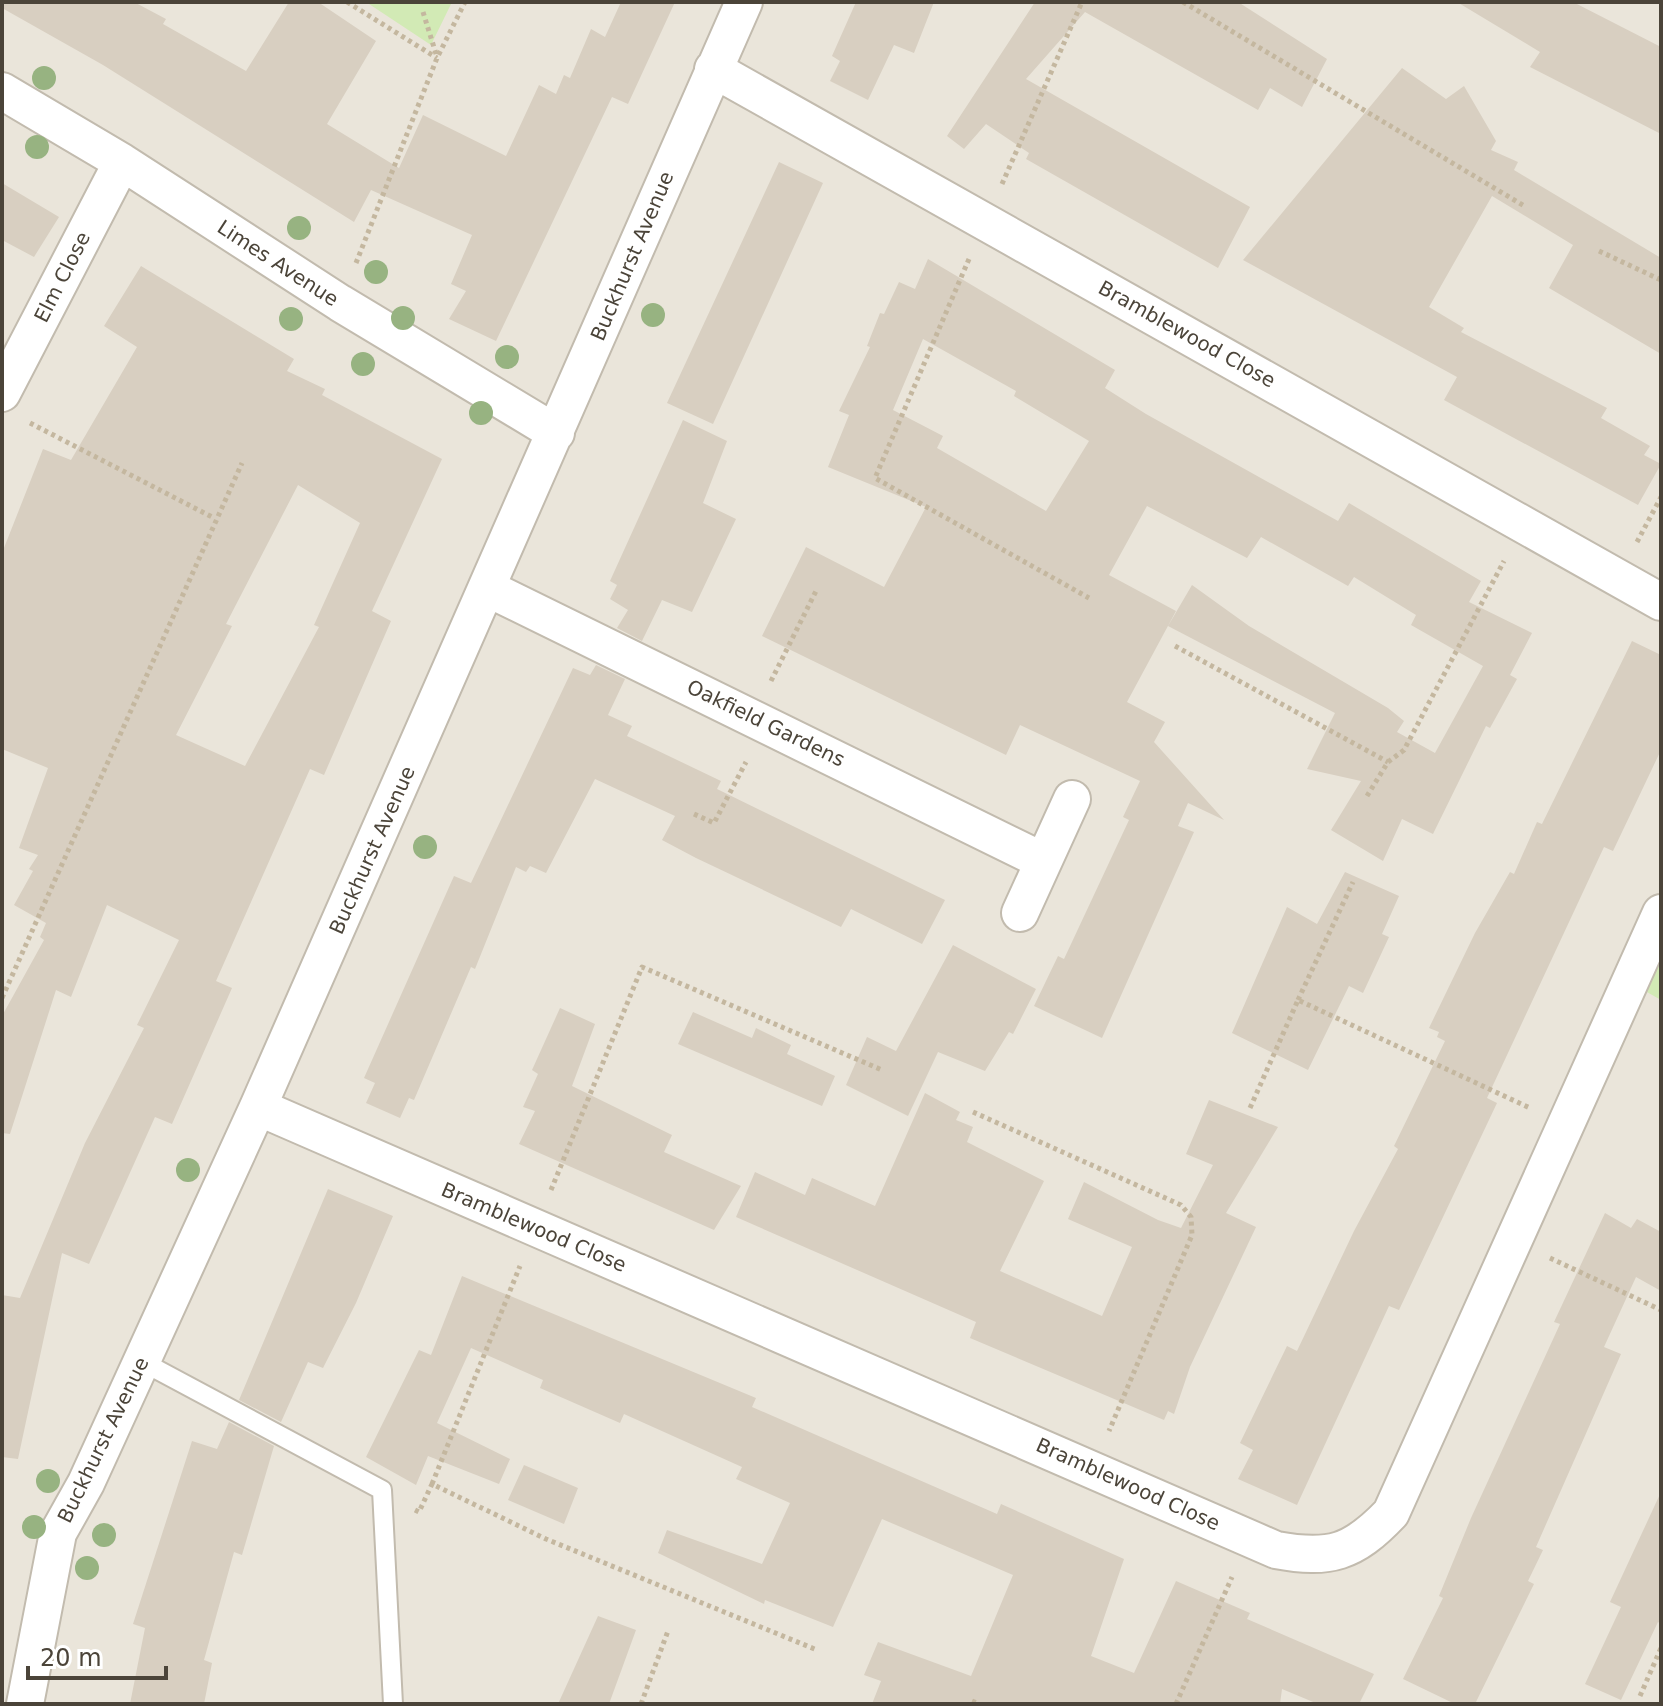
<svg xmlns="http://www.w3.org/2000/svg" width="1663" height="1706" font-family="'DejaVu Sans',sans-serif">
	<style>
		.residential { fill: #eae5da }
		.green { fill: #d2eab5 }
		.building { fill: #d8cfc1; fill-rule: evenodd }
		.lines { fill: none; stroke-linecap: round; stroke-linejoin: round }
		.service-casing { stroke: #c2bbae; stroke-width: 22 }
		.minor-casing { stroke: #c2bbae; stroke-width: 40 }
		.path { stroke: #c4b79f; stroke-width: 5; stroke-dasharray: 4 4; stroke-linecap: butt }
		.service { stroke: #fff; stroke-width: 18 }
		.minor { stroke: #fff; stroke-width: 36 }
		.tree { fill: #97b381 }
		.labels { text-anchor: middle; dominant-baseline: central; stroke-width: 6; stroke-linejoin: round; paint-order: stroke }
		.street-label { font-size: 20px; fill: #4b4439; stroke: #fff }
	</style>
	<rect width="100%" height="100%" fill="#f6f3ec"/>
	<path class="residential" d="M2,2H1661V1704H2Z"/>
	<path class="green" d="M366,2H452L431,45Z
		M1661,939V1000L1638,987Z"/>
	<path class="building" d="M2,2H134L166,19L163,24L246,71L289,2H318L376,41L327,124L399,168L423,115L506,156L539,85L556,94L564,75L570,78L591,29L605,37L621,2H675L628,104L612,97L496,341L449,319L466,291L451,284L472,235L371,190L354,222L103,65L2,8Z
		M856,2H934L914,53L894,45L868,100L830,81L840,61L832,56Z
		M1035,2H1238L1327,59L1302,107L1270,88L1258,110L1085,12L1026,79L1250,207L1218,268L1026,159L1029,153L986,124L964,149L947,136Z
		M1457,2H1573L1661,47V134L1530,67L1540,52Z
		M1402,68L1446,99L1464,86L1496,141L1491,150L1518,162L1514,170L1661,258V354L1549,288L1573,245L1492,196L1429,307L1464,328L1461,332L1607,408L1601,418L1650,446L1644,455L1661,464L1638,505L1444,400L1457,377L1243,260Z
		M779,162L823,183L713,424L667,403Z
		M2,183L59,217L34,257L2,240Z
		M928,259L1115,370L1105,388L1146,414L1338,521L1349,503L1481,581L1469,602L1532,633L1510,675L1517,679L1490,728L1486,726L1433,834L1402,819L1383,861L1331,830L1361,781L1307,769L1335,713L1168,626L1192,585L1249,626L1388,708L1404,721L1397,732L1435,753L1483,666L1411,625L1416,615L1354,577L1348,586L1261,537L1247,558L1147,506L1109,575L1176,611L1127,702L1165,722L1154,742L1224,820L1188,803L1178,826L1194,832L1102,1038L1034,1006L1058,956L1064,959L1129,820L1123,817L1140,781L1020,725L1006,755L762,636L806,547L884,587L926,507L828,467L849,415L839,411L870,347L867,346L880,313L884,314L899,282L915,289ZM923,339L1016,391L1014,396L1089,441L1046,511L937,448L943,436L893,410Z
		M141,266L294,359L287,371L325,389L322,395L442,459L372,611L391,621L324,775L310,769L216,981L232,988L172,1124L155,1117L89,1264L62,1253L18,1459L2,1457V1295L20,1298L85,1143L144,1028L137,1025L179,940L107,905L71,997L56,990L10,1134L2,1133V1016L44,940L40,937L46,923L14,905L33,871L29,869L38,855L19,848L48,768L2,749V553L43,449L71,460L137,347L104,326ZM298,485L360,523L314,625L319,627L245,766L176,735L232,626L226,624Z
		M683,420L727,441L703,503L736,519L692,612L662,600L642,641L617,628L628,610L610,599L617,585L610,581Z
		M1632,641L1661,655V750L1613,851L1604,847L1487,1098L1497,1103L1399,1310L1389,1306L1297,1505L1238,1479L1253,1450L1240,1443L1287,1346L1297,1351L1354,1231L1398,1149L1394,1146L1445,1041L1437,1037L1439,1032L1429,1028L1475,933L1510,872L1514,874L1537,822L1542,824Z
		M596,665L625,679L608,715L632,726L627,736L721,781L717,789L945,900L922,944L851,909L841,927L696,858L662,840L675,816L595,779L546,873L530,866L526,872L516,867L475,969L471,967L414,1100L409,1098L400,1118L366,1103L375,1083L364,1078L454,876L471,883L573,668L590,675Z
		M1345,872L1399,896L1382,934L1389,937L1363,993L1349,986L1308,1070L1232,1033L1287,907L1317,924Z
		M953,945L1036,989L1013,1034L1009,1032L985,1071L938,1052L908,1116L846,1085L867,1037L896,1051Z
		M560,1008L595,1024L572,1086L672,1135L664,1152L741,1186L714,1230L519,1144L535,1111L523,1107L538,1074L532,1070Z
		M693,1012L752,1038L756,1028L791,1045L787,1054L835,1076L822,1106L678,1044Z
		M925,1093L960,1112L956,1120L973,1127L967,1142L1044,1181L1000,1271L1102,1316L1132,1247L1068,1219L1084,1182L1158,1220L1181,1228L1213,1165L1186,1154L1209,1100L1278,1127L1226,1213L1256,1227L1190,1367L1174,1414L1168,1411L1164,1420L970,1338L976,1322L736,1217L755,1172L805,1195L812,1178L875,1206Z
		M328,1189L393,1216L356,1303L323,1368L308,1362L281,1422L239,1400Z
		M1605,1213L1631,1228L1637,1219L1661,1232V1291L1636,1277L1604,1347L1621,1354L1536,1547L1543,1550L1528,1581L1534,1584L1475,1704H1455L1403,1679L1443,1598L1439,1596L1471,1518L1560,1324L1554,1322Z
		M462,1276L756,1398L752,1407L997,1514L1001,1504L1124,1559L1091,1656L1134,1673L1176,1581L1250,1613L1247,1619L1374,1674L1359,1704H1318L1282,1689L1280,1704H872L881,1681L864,1675L878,1642L971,1676L1013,1575L882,1519L833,1627L765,1600L764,1604L658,1553L667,1530L762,1564L790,1503L736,1479L742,1467L624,1414L620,1423L540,1388L543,1380L471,1348L437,1423L510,1459L499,1484L428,1456L416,1485L366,1457L419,1350L431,1355Z
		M229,1422L274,1446L242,1555L234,1552L204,1660L212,1663L204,1704H130L145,1628L133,1624L192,1441L217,1449Z
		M524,1465L578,1488L564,1524L508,1500Z
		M1661,1492V1624L1658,1622L1621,1700L1585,1684L1621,1607L1610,1602Z
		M598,1616L636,1630L609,1704H558Z"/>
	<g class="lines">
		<defs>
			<path id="service" d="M141,1361L382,1490L393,1704"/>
			<path id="minor" d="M713,69L1661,602
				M2,91L122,162L340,303L556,433
				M2,393L122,162
				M487,588L1043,861
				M1020,913L1072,799
				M258,1107L1276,1550C1330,1560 1353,1553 1391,1513L1661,913
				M25,1704L58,1533L86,1483L258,1107L744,2"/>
		</defs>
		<use href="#service" class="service-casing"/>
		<use href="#minor" class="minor-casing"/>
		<path class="path" d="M347,2L437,58
			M1183,2L1526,207
			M423,12L437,57
			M1002,184L1082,2
			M1599,251L1661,280
			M969,259L875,478L1089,598
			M356,263L437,58L465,2
			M30,423L214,518
			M1637,542L1661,497
			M1175,646L1388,762
			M771,681L817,589
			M1367,796L1388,762L1404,750L1504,561
			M694,814L714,823L746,762
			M2,998L242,463
			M1298,1000L1353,882
			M1250,1108L1298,1000L1530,1108
			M973,1112L1181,1205L1191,1217L1192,1235L1109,1431
			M551,1190L642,967L882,1070
			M1550,1258L1661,1310
			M432,1484L520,1266
			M415,1510L419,1512L432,1484L546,1539L817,1650
			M1640,1696L1661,1648
			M972,1701L979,1704
			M641,1704L668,1631
			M1176,1704L1232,1577"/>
		<use href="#service" class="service"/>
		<use href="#minor" class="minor"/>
	</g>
	<g class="tree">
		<circle cx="44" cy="78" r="12"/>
		<circle cx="37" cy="147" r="12"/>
		<circle cx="299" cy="228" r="12"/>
		<circle cx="376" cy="272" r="12"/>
		<circle cx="653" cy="315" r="12"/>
		<circle cx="403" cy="318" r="12"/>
		<circle cx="291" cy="319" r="12"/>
		<circle cx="507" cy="357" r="12"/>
		<circle cx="363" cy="364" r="12"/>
		<circle cx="481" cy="413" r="12"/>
		<circle cx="425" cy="847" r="12"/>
		<circle cx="188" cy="1170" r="12"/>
		<circle cx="48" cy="1481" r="12"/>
		<circle cx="34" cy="1527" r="12"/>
		<circle cx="104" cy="1535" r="12"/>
		<circle cx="87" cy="1568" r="12"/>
	</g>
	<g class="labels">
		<g class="street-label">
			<text transform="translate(632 256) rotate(-67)">Buckhurst Avenue</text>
			<text transform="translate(278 263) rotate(33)">Limes Avenue</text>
			<text transform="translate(62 277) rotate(-63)">Elm Close</text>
			<text transform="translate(1187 334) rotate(29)">Bramblewood Close</text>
			<text transform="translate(766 723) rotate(26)">Oakfield Gardens</text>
			<text transform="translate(372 850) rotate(-66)">Buckhurst Avenue</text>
			<text transform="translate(534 1227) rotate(23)">Bramblewood Close</text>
			<text transform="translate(103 1440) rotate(-64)">Buckhurst Avenue</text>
			<text transform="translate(1128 1484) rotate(24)">Bramblewood Close</text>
		</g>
	</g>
	<rect width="1663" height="1706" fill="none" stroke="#4b4439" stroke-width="8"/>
	<path d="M28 1666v12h138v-12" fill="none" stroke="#4b4439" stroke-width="4"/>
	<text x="40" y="1666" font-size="24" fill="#4b4439" stroke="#ffffff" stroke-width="6" paint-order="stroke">20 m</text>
</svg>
